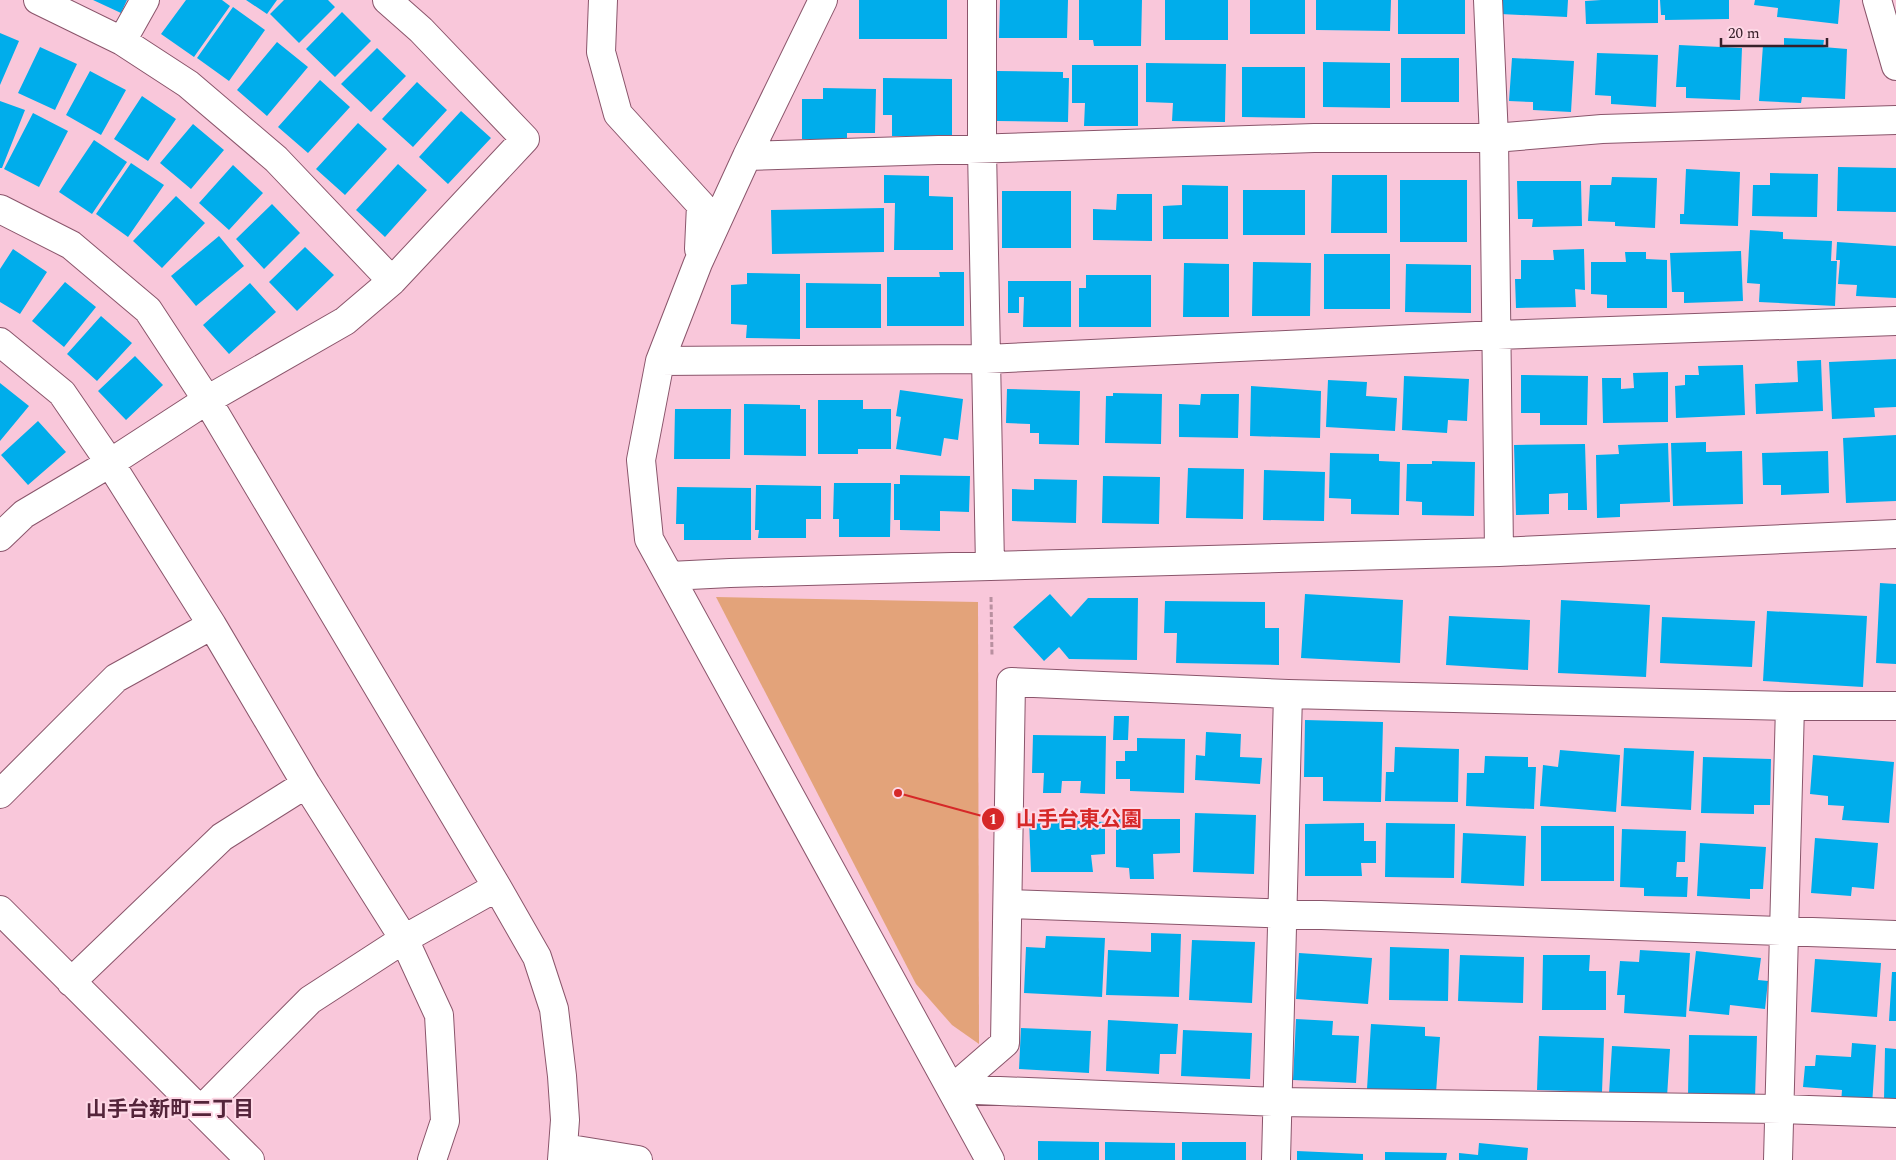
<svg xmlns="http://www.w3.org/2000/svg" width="1896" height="1160" font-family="Spectral,'Noto Sans JP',serif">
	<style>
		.green { fill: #e3a37a }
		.building { fill: #00adeb }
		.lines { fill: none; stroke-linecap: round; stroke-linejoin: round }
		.minor-casing { stroke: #8a556b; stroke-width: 30 }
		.path { stroke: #b990a0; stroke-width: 3; stroke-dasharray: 5 2.5; stroke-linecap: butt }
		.minor { stroke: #fff; stroke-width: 28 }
		.labels { text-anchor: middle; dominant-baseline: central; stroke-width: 4; stroke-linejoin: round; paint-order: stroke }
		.neighbourhood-label { font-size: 21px; font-weight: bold; fill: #54243a; stroke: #fed8e6 }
		.leader { fill: none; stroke: #d62828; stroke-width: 2 }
		.callout-dot { fill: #d62828; stroke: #fed8e6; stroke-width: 2 }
		.mark-label { font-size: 15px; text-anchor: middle; font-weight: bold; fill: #fff }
		.callout-label { font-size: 21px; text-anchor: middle; font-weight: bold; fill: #d62828; stroke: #fed8e6; stroke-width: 4; stroke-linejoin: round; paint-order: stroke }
	</style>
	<rect width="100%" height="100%" fill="#f9c7da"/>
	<path class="green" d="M716,597L978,602L979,1044L952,1025L916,984Z"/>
	<path class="building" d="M93,0H127L121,13Z
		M186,0H222L230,6L194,57L161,34Z
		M246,0H277L267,14Z
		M284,0H328L335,7L299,43L270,14Z
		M859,0H947V39H859Z
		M1000,0H1068L1067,38H999Z
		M1079,0H1142L1141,46H1094L1093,40H1079Z
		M1165,0H1228V40H1165Z
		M1250,0H1305V34H1250Z
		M1316,0H1391L1390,31L1316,30Z
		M1398,0H1465V34H1398Z
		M1500,0H1568L1567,17L1500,14Z
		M1601,0H1658V23L1586,24L1585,1Z
		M1660,0H1729V19L1665,20V15H1661Z
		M1755,0H1840L1838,24L1777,17L1778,8L1754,5Z
		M233,7L265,30L229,81L197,58Z
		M342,12L371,41L335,77L306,49Z
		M0,33L19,41L0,85Z
		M1784,38L1824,40L1823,47L1847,49L1845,99L1802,97L1801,103L1759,101L1763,45H1784Z
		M277,42L308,67L267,116L237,90Z
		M1679,45L1742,48L1740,100L1686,98V87H1676Z
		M40,47L77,64L55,110L18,93Z
		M377,48L406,76L371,112L341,84Z
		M1597,53L1658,55L1656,107L1611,104V96L1595,95Z
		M1401,58H1459V102H1401Z
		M1512,58L1574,61L1571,112L1533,110V102L1509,101Z
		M1323,62L1390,63V108L1323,107Z
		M1146,63L1226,64L1225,122L1172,121L1173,103L1146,102Z
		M1072,65H1138V126H1084L1085,103H1072Z
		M1242,67H1305V118L1242,117Z
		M90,71L126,90L101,135L66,115Z
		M997,71L1063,72V78H1069L1068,122L997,121Z
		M883,78L952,79V136H892V115H883Z
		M320,80L350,107L308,153L278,127Z
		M417,82L447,110L413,147L382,119Z
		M823,88L876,89L875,133H847V139H802V99H823Z
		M142,96L176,119L148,161L114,139Z
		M0,101L25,110L2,168H0Z
		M461,111L491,138L448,184L419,157Z
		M33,113L68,131L39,187L4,169Z
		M358,123L387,149L345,195L316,169Z
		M193,124L224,150L191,189L160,163Z
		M94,140L127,162L92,214L59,192Z
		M131,163L164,185L128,237L96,214Z
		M398,164L427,190L385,237L356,210Z
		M233,165L263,193L229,230L199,203Z
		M1838,167L1896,168V212L1837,211Z
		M1686,169L1740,172L1738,226L1680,224V214H1684Z
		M1770,173L1818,174L1817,217L1752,216L1753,185H1770Z
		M884,175L929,176V196L953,197V250H894L895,203H884Z
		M1332,175H1387V233H1331Z
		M1612,177L1657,178L1655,228L1615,226V222L1588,221L1590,185H1611Z
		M1400,180H1467V242H1400Z
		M1517,181H1581L1582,226L1532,227L1533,219H1518Z
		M1182,185L1228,186V239H1163V206L1182,205Z
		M1243,190H1305V235H1243Z
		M1002,191H1071V248H1002Z
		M1117,194H1152V241L1093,240V209L1116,210Z
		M176,196L205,223L162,268L133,241Z
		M272,204L300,233L264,269L236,239Z
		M884,208V252L772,254L771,210Z
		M1750,230L1783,232V239L1832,241L1831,261H1837L1835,306L1759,302L1760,284L1747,283Z
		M219,236L244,266L196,306L171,276Z
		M1837,242L1896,246V298L1856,296L1857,285L1838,284L1840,260H1836Z
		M305,247L334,275L297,311L269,282Z
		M13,249L47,272L20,314L0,302V269Z
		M1584,249L1585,290L1575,289L1576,307L1516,308L1515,279H1521V260H1554L1553,250Z
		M1741,251L1743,301L1684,303V292H1672L1670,253Z
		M1625,252H1646V259L1667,260V308H1607V295L1591,294V262H1626Z
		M1324,254H1390V309H1324Z
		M1253,262L1311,263L1310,316H1252Z
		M1184,263L1229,264V317H1183Z
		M1406,264L1471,265V313L1405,312Z
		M939,272H964V326H887V277H940Z
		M747,273L800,274V339L746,338L747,325L731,324V285L747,284Z
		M1086,275H1151V327H1079V288H1086Z
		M1008,281H1071V327H1023L1024,297H1019V313H1008Z
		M65,282L96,307L64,347L32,321Z
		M250,283L276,312L229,354L203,325Z
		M806,283L881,284V328H806Z
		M101,316L132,343L97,381L67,354Z
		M135,356L163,385L126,420L98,391Z
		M1896,359V407L1874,408L1875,417L1832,419L1829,362Z
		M1821,360L1823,411L1756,414L1755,384L1798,382L1797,361Z
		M1743,365L1745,415L1676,418L1675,386L1685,385V375H1699L1698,366Z
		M1668,372V422L1603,423L1602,378H1621V389L1634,388L1633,373Z
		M1521,375L1588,376L1587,425H1540V413H1521Z
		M1404,376L1469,379L1467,421L1448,420L1447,433L1402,430Z
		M1328,380L1367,382L1366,396L1397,398L1395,431L1326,427Z
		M0,383L29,406L0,441Z
		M1251,386L1321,391L1320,438L1250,436Z
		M1007,389L1080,391L1079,445L1039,444V433H1030V424L1006,423Z
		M900,390L963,399L958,440L944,438L941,456L896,449L901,417L896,416Z
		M1113,393L1162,394L1161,444L1105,443L1106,396H1113Z
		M1201,394H1239L1238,438L1179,437V404L1200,405Z
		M818,400H863V409H891V449H858V454H818Z
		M744,404L800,405V409H806V456L744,455Z
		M675,409H731L730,459H674Z
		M38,421L66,452L28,485L1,455Z
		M1896,435V501L1846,503L1843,438Z
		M1706,442V452L1742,451L1743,504L1673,506L1671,443Z
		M1668,443L1670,502L1620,504V517L1597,518L1596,455L1619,454L1618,445Z
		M1585,444L1587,510H1568V493L1549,494V514L1516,515L1514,445Z
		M1828,451L1829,493L1781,495V485H1763L1762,453Z
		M1330,453L1379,454V461L1400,462L1399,515L1351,514V499L1329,498Z
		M1432,461L1475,462L1474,516L1422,515V502L1406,501L1407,464H1432Z
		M1188,468L1244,469L1243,519L1186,518Z
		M1264,470L1325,472L1324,521L1263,520Z
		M900,475L970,476L969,512L940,511V531L900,530V520H894V484H900Z
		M1103,476L1160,477L1159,524L1102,523Z
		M1034,479L1077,480L1076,523L1012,521V489L1034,490Z
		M834,483H891L890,537H839V519H833Z
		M756,485L821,486V519H806V538H758L759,530H755Z
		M677,487L751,488V540H684V524H676Z
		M1880,583L1896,584V664L1876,663Z
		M1050,594L1071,617L1088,598H1138L1137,660L1069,659L1059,647L1044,661L1013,627Z
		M1305,594L1403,600L1400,663L1301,658Z
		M1561,600L1650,605L1646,677L1558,673Z
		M1165,601L1265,602V628H1279V665L1176,663L1177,633H1164Z
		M1767,611L1867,616L1863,687L1763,681Z
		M1449,616L1530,620L1528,670L1446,665Z
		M1662,617L1755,621L1752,667L1660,663Z
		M1114,716H1129L1128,740H1113Z
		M1305,720L1383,722L1381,802L1323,801V777H1304Z
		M1206,732L1241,734L1240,757L1262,758L1260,784L1195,780L1196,755L1205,756Z
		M1033,735L1106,736L1105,794L1080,793L1081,781H1062L1061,793H1043L1044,773H1032Z
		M1137,738L1185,739L1184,793L1130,791V779H1116V761H1125V751H1137Z
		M1395,747L1459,749L1458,802L1385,801L1386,772H1394Z
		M1624,748L1694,751L1691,810L1621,806Z
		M1560,750L1620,755L1616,812L1540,806L1543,765L1558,767Z
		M1813,755L1894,762L1889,823L1842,820L1844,806L1828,805V796L1810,794Z
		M1485,756L1528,757V767H1536L1534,809L1466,806L1467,773H1484Z
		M1703,757L1771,759L1770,805H1754V814L1701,813Z
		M1195,813L1256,815L1254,874L1193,872Z
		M1029,819L1105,822V854L1091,855L1093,872H1031Z
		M1116,819H1180V853L1153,854L1154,879H1130L1129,868L1116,867Z
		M1364,823V841H1376V863H1361L1362,876H1305V824Z
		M1386,823L1455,824L1454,878L1385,877Z
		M1541,826H1614V881H1541Z
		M1622,829L1686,831L1685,862H1677L1676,877H1688L1687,897L1644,896V888L1620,887Z
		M1463,833L1526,836L1524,886L1461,883Z
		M1815,838L1878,843L1874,889L1852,887L1851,896L1811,893Z
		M1700,843L1766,847L1763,889H1750V899L1697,896Z
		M1151,933L1181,934L1179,997L1106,995L1108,950L1151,952Z
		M1046,936L1105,938L1102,997L1024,993L1026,947L1045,948Z
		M1192,940L1255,942L1252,1003L1189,1000Z
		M1390,947L1449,949L1448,1001L1389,1000Z
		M1640,950L1690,953L1686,1017L1624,1013L1625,995H1617L1620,961L1639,962Z
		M1696,951L1761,958L1758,980L1768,981L1765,1009L1730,1005L1729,1015L1689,1011Z
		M1299,953L1372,958L1368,1004L1296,999Z
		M1460,955L1524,957L1523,1003L1458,1001Z
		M1543,955H1590L1589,971H1606V1010H1542Z
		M1815,959L1881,963L1877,1017L1811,1012Z
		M1892,972H1896V1021H1889Z
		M1296,1019L1333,1021L1332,1035L1359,1036L1356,1083L1293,1080Z
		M1108,1020L1178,1024L1176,1054H1160L1159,1074L1106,1071Z
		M1371,1024L1425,1027V1036L1440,1037L1436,1093L1367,1089Z
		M1021,1028L1091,1031L1089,1073L1019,1069Z
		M1183,1030L1252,1033L1250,1079L1181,1076Z
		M1689,1035L1757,1036L1755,1098L1688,1097Z
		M1539,1036L1604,1038L1602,1092L1537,1090Z
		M1852,1043L1876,1045L1872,1105L1841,1103L1842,1090L1803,1087L1805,1066H1815L1816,1055L1851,1057Z
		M1612,1046L1670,1049L1667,1097L1609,1094Z
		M1885,1048L1896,1049V1100H1884Z
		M1038,1141L1099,1142V1160H1038Z
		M1105,1142L1175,1143V1160H1105Z
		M1182,1142H1246V1160H1182Z
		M1479,1143L1528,1148L1527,1160H1459V1153L1478,1155Z
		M1297,1151L1363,1154V1160H1297Z
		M1385,1152L1447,1153L1446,1160H1385Z"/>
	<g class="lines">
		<defs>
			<path id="minor" d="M38,0L122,41L188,84L276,159L392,281
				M603,0L601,52L618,114L701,205L699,249
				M823,0L747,156L698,263L660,361L641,460L649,539L990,1160
				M982,0V149L990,566
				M1488,0L1494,138L1499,552
				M1877,0L1896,66
				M122,41L145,0
				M747,156L1314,138H1494L1602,129L1896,120
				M0,209L71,245L148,310L207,400L497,887L537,957L554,1009L562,1076L565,1120L562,1160
				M0,342L62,393L110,463L212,625L306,784L404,939L439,1015L445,1121L432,1160
				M660,361L986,359L1497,335L1896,321
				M0,537L24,514L110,463L207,400L345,321L392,281L525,139L421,30L387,0
				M670,576L730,573L1499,552L1896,534
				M0,794L116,678L212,625
				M1008,904L1896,935
				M0,910L250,1160
				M71,982L222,837L306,784
				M952,1089L1005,1043L1011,682L1288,694L1790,706H1896
				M952,1089L1277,1102L1780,1109L1896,1113
				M201,1110L310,1000L404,939L497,887
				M564,1148L638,1160
				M1276,1160L1288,694
				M1778,1160L1790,706"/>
		</defs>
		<use href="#minor" class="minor-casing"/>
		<path class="path" d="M991,597L992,655"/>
		<use href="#minor" class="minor"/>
	</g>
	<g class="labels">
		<g class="neighbourhood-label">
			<text x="170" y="1110">山手台新町二丁目</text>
		</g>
	</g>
	<path class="leader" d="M898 793L993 819"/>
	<g class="callout-dot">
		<circle cx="898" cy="793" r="5"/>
		<circle cx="993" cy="819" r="12"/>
	</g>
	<g class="mark-label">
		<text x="993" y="824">1</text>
	</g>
	<g class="callout-label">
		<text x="1079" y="826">山手台東公園</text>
	</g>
	<path d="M1721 38v8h106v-8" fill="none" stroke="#37202a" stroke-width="2.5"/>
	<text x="1728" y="38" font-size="15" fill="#37202a" stroke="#fed8e6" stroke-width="4" paint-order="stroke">20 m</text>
</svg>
